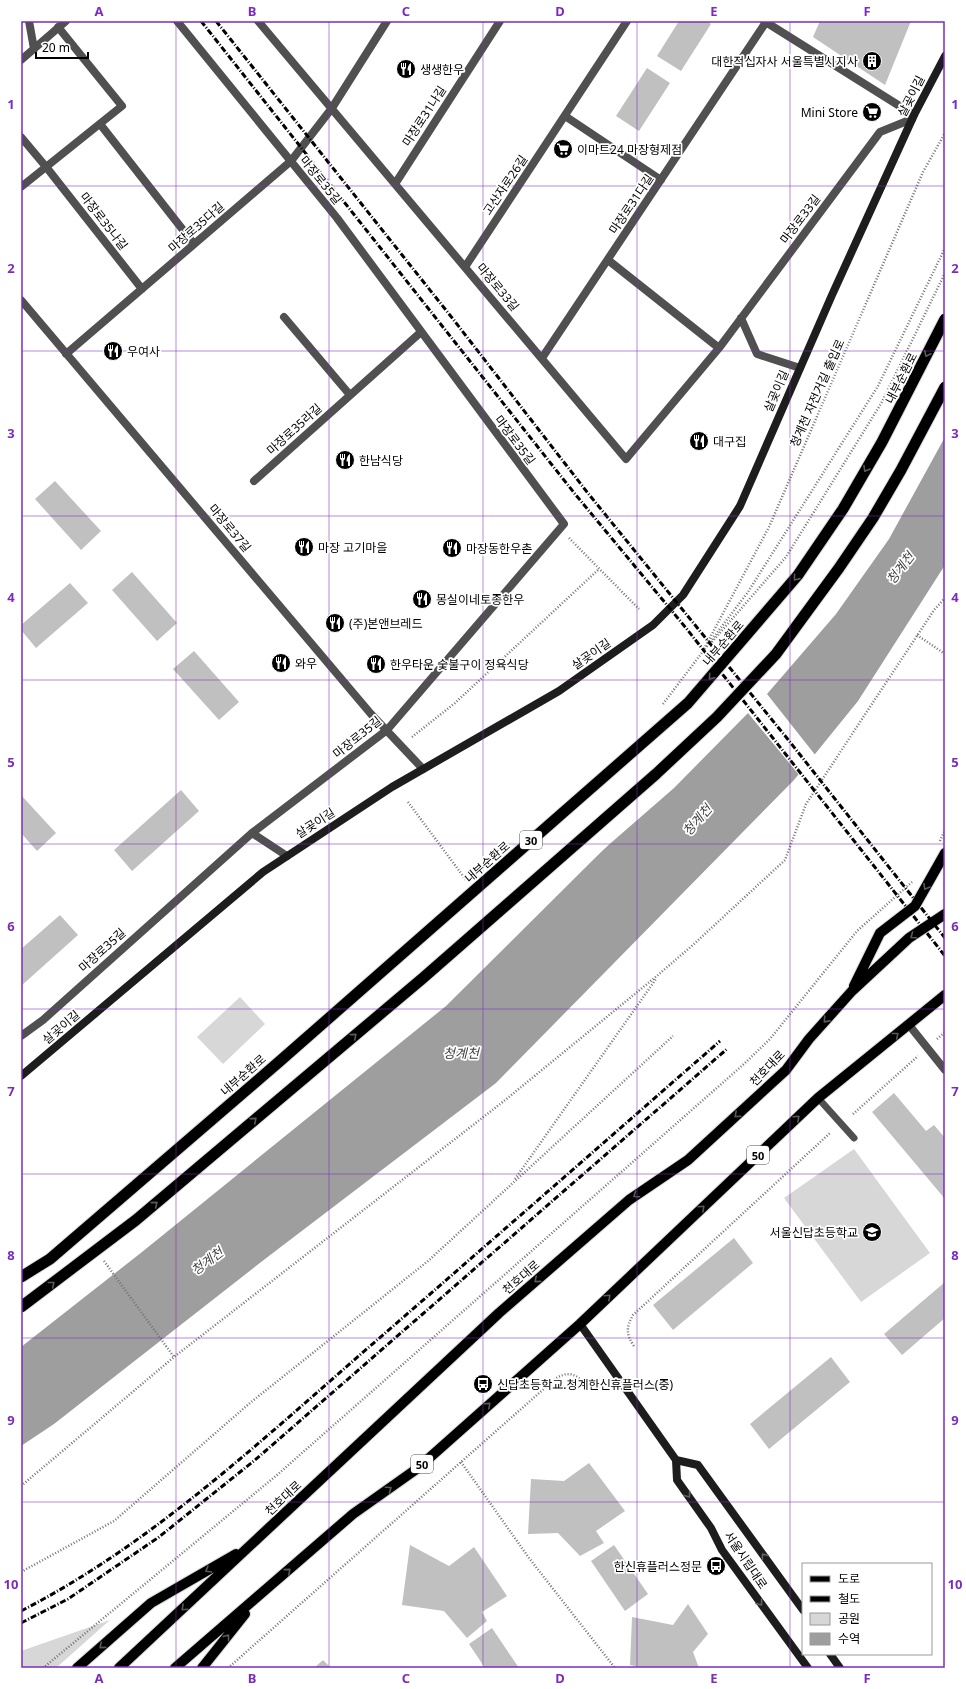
<svg xmlns="http://www.w3.org/2000/svg" width="966" height="1689" font-family="'Noto Sans','Noto Sans KR',sans-serif">
	<style>
		.green { fill: #d7d7d7 }
		.water { fill: #9e9e9e }
		.pier { fill: #fff }
		.building { fill: #c0c0c0 }
		.lines { fill: none; stroke-linecap: round; stroke-linejoin: round }
		.primary-casing { stroke: #dbdbdb; stroke-width: 12 }
		.path { stroke: #727272; stroke-width: 2.5; stroke-dasharray: 1 2; stroke-linecap: butt }
		.service { stroke: #505050; stroke-width: 7 }
		.minor { stroke: #505050; stroke-width: 8 }
		.tertiary { stroke: #505050; stroke-width: 8 }
		.secondary { stroke: #1d1d1d; stroke-width: 8 }
		.primary { stroke: #000; stroke-width: 10 }
		.rail { stroke: #000; stroke-width: 3; stroke-dasharray: 6 2 1 2; stroke-linecap: butt }
		.trunk-bridge-casing { stroke: #dbdbdb; stroke-width: 13; stroke-linecap: butt }
		.trunk-bridge { stroke: #000; stroke-width: 11 }
		.oneway { stroke: #595959 }
		.oneway2 { stroke: #616161 }
		.grid { fill: none; stroke: #7b2cbf; stroke-width: 1; stroke-opacity: 0.55 }
		.labels { text-anchor: middle; dominant-baseline: central; stroke-width: 3.5; stroke-linejoin: round; paint-order: stroke }
		.shield { fill: #fff; stroke: #4c4c4c; stroke-width: 1 }
		.shield-label { font-size: 11px; font-weight: bold; fill: #000 }
		.poi-label { font-size: 12px; fill: #000; stroke: #fff; text-anchor: start }
		.street-label { font-size: 12px; fill: #000; stroke: #fff }
		.water-label { font-size: 13px; font-style: italic; fill: #3f3f3f; stroke: #fff }
		.neatline { fill: none; stroke: #7b2cbf; stroke-width: 1.5 }
		.grid-label { font-size: 13px; text-anchor: middle; font-weight: bold; fill: #7b2cbf }
	</style>
	<rect width="100%" height="100%" fill="#fff"/>
	<path class="green" d="M240,997L265,1024L223,1064L197,1037Z
		M854,1149L930,1253L861,1302L784,1198Z
		M110,1620L56,1668H21V1651Z"/>
	<path class="water" d="M945,429V565L858,701L794,780L496,1083L265,1259L54,1424L21,1446V1347L142,1252L446,1006L764,690L933,456Z"/>
	<path class="pier" d="M945,427V437L889,539L836,614L767,694L816,756L800,776L748,713L674,788L589,862L763,689L931,455Z"/>
	<path class="building" d="M679,21H707L711,24L681,71L657,56Z
		M820,21H911L885,85L813,37Z
		M647,68L670,83L639,131L616,116Z
		M55,481L101,531L81,550L35,499Z
		M132,572L177,623L157,641L112,590Z
		M70,583L88,603L36,648L21,630V625Z
		M194,651L239,702L219,720L173,669Z
		M181,790L199,811L132,871L114,850Z
		M21,795L56,833L37,851L21,833Z
		M60,915L78,935L21,986V949Z
		M894,1093L926,1131L934,1125L945,1138V1199L872,1112Z
		M734,1238L753,1263L673,1330L653,1305Z
		M945,1282V1318L902,1355L884,1334Z
		M831,1357L850,1382L769,1449L750,1424Z
		M589,1463L625,1511L596,1531L604,1543L580,1556L558,1533L528,1534L531,1479L564,1481Z
		M410,1545L449,1566L474,1547L507,1596L482,1612L487,1621L467,1638L444,1611L402,1605Z
		M614,1545L648,1594L625,1611L591,1561Z
		M688,1604L708,1634L693,1652L699,1668H646L630,1665L632,1617L673,1625Z
		M492,1628L519,1668H485L469,1644Z
		M323,1660L331,1668H314Z"/>
	<g class="lines">
		<defs>
			<path id="primary" d="M854,986L880,933L915,906L945,853
				M77,1668L151,1603L236,1554
				M119,1668L499,1313L629,1200L688,1160L786,1070L809,1039L852,991L909,938L945,914
				M175,1668L353,1514L418,1468L580,1324L818,1098L945,995
				M202,1668L245,1614"/>
		</defs>
		<use href="#primary" class="primary-casing"/>
		<path class="path" d="M569,538L639,609
			M917,635L945,654
			M712,642L786,557L882,402L945,273
			M704,649L769,527L923,172L945,133
			M663,704L748,592L878,386L945,248
			M412,737L455,703L599,569
			M408,802L466,880
			M940,841L945,830
			M937,1039L945,1032
			M853,1114L918,1056
			M515,1179L656,979
			M104,1261L174,1357
			M634,1346C626,1335 626,1327 633,1315L830,1133
			M461,1462L529,1558L615,1668
			M21,1486L174,1357L504,1101L658,975L694,944L785,860L806,804L934,610L945,598
			M21,1572L114,1521L250,1403L428,1261L673,1036
			M43,1668L277,1475L744,1064L770,1039L857,931L912,882
			M228,1668L555,1379C567,1371 576,1373 584,1384"/>
		<path class="service" d="M818,1098L854,1138"/>
		<path class="minor" d="M29,21L34,49
			M258,21L626,459L719,348L880,132L912,119
			M764,21L914,115
			M21,60L66,21
			M565,116L661,180
			M100,124L194,244
			M21,137L47,168L142,289
			M395,184L500,21
			M21,187L122,106L58,27
			M608,260L719,348
			M465,267L627,21
			M21,300L371,714L423,769
			M284,317L350,395
			M741,318L757,354L800,368
			M66,354L291,161L332,108L387,21
			M542,358L766,22
			M254,481L421,332
			M252,833L287,856
			M21,1036L43,1020L252,833L387,730L564,524L337,218L177,21"/>
		<path class="tertiary" d="M909,1025L945,1070"/>
		<path class="secondary" d="M21,1076L263,872L392,787L559,691L653,625L683,595L740,506L832,295L914,115L945,56
			M580,1324L676,1460L677,1480L711,1528L722,1550L808,1668
			M676,1460L698,1465L803,1610
			M830,1654L840,1668"/>
		<use href="#primary" class="primary"/>
		<path class="rail" d="M201,21L575,494L686,628L945,956
			M216,21L453,319L587,492L786,737L945,938
			M21,1611C148,1546 254,1447 361,1354C481,1250 601,1145 720,1041
			M21,1623L68,1599L159,1537L255,1460L727,1049"/>
		<defs>
			<path id="trunk-bridge" d="M21,1277L50,1259L280,1061L688,703L798,575L843,509L882,442L945,319
				M21,1307L136,1220L423,978L656,774L717,717L776,654L839,568L873,518L901,470L945,387"/>
		</defs>
		<use href="#trunk-bridge" class="trunk-bridge-casing"/>
		<use href="#trunk-bridge" class="trunk-bridge"/>
	</g>
	<defs><path id="oneway-chevron" d="M-2-3.5L2.5 0L-2 3.5" fill="none" stroke-width="1.6" stroke-linecap="round" stroke-linejoin="round"/></defs>
	<g class="oneway">
		<use href="#oneway-chevron" transform="translate(927 354) rotate(117)"/>
		<use href="#oneway-chevron" transform="translate(866 469) rotate(120)"/>
		<use href="#oneway-chevron" transform="translate(796 578) rotate(129)"/>
		<use href="#oneway-chevron" transform="translate(711 677) rotate(131)"/>
		<use href="#oneway-chevron" transform="translate(926 887) rotate(120)"/>
		<use href="#oneway-chevron" transform="translate(913 936) rotate(145)"/>
		<use href="#oneway-chevron" transform="translate(826 1020) rotate(132)"/>
		<use href="#oneway-chevron" transform="translate(896 1035) rotate(-39)"/>
		<use href="#oneway-chevron" transform="translate(354 1036) rotate(-40)"/>
		<use href="#oneway-chevron" transform="translate(737 1115) rotate(138)"/>
		<use href="#oneway-chevron" transform="translate(797 1118) rotate(-43)"/>
		<use href="#oneway-chevron" transform="translate(254 1120) rotate(-40)"/>
		<use href="#oneway-chevron" transform="translate(636 1195) rotate(145)"/>
		<use href="#oneway-chevron" transform="translate(155 1204) rotate(-40)"/>
		<use href="#oneway-chevron" transform="translate(702 1208) rotate(-43)"/>
		<use href="#oneway-chevron" transform="translate(537 1280) rotate(139)"/>
		<use href="#oneway-chevron" transform="translate(52 1284) rotate(-39)"/>
		<use href="#oneway-chevron" transform="translate(608 1297) rotate(-43)"/>
		<use href="#oneway-chevron" transform="translate(488 1405) rotate(-42)"/>
		<use href="#oneway-chevron" transform="translate(389 1489) rotate(-35)"/>
		<use href="#oneway-chevron" transform="translate(208 1570) rotate(150)"/>
		<use href="#oneway-chevron" transform="translate(288 1571) rotate(-41)"/>
		<use href="#oneway-chevron" transform="translate(184 1608) rotate(137)"/>
		<use href="#oneway-chevron" transform="translate(227 1637) rotate(-52)"/>
		<use href="#oneway-chevron" transform="translate(102 1646) rotate(139)"/>
	</g>
	<g class="oneway2">
		<use href="#oneway-chevron" transform="translate(688 1495) rotate(54)"/>
		<use href="#oneway-chevron" transform="translate(764 1556) rotate(-126)"/>
		<use href="#oneway-chevron" transform="translate(760 1603) rotate(54)"/>
	</g>
	<path class="grid" d="M176,21V1668M329,21V1668M483,21V1668M637,21V1668M790,21V1668M21,186H945M21,351H945M21,516H945M21,680H945M21,844H945M21,1009H945M21,1174H945M21,1338H945M21,1502H945"/>
	<defs>
		<symbol id="building-disc" viewBox="-11 -11 22 22"><circle r="9.5" fill="#000" stroke="#fff"/><path d="M-4-6H4V6H1V3H-1V6H-4ZM-2.5-4.3h1.7v1.8h-1.7ZM.8-4.3h1.7v1.8H.8ZM-2.5-1h1.7V.8h-1.7ZM.8-1h1.7V.8H.8Z" fill="#fff"/></symbol>
		<symbol id="restaurant-disc" viewBox="-11 -11 22 22"><circle r="9.5" fill="#000" stroke="#fff"/><path d="M-5-6h1v4h1v-4h1v4h1v-4h1v5L-1.5 .5V6h-2V.5L-5-1ZM5-6V6H3V1.5H1.5Q1.5-4 5-6Z" fill="#fff"/></symbol>
		<symbol id="supermarket-disc" viewBox="-11 -11 22 22"><circle r="9.5" fill="#000" stroke="#fff"/><path d="M-6-5.5h2.5l.6 2H6L4.5 2H-2.5L-4.4-4H-6ZM-1.5 3.2a1.3 1.3 0 1 0 .1 0ZM3 3.2a1.3 1.3 0 1 0 .1 0Z" fill="#fff"/></symbol>
		<symbol id="school-disc" viewBox="-11 -11 22 22"><circle r="9.5" fill="#000" stroke="#fff"/><path d="M0-5L7-2L0 1L-7-2ZM-4 1L0 2.5L4 1V4Q0 6-4 4Z" fill="#fff"/></symbol>
		<symbol id="bus-disc" viewBox="-11 -11 22 22"><circle r="9.5" fill="#000" stroke="#fff"/><path d="M-5-6H5V4H4V6H2V4H-2V6H-4V4H-5ZM-3.5-4V0h7V-4ZM-3.5 1.2v1.5H-2V1.2ZM2 1.2v1.5H3.5V1.2Z" fill="#fff"/></symbol>
	</defs>
	<g fill-rule="evenodd">
		<use href="#building-disc" x="861" y="50" width="22" height="22"/>
		<use href="#restaurant-disc" x="395" y="58" width="22" height="22"/>
		<use href="#supermarket-disc" x="861" y="101" width="22" height="22"/>
		<use href="#supermarket-disc" x="552" y="138" width="22" height="22"/>
		<use href="#restaurant-disc" x="102" y="340" width="22" height="22"/>
		<use href="#restaurant-disc" x="688" y="430" width="22" height="22"/>
		<use href="#restaurant-disc" x="334" y="449" width="22" height="22"/>
		<use href="#restaurant-disc" x="293" y="536" width="22" height="22"/>
		<use href="#restaurant-disc" x="441" y="537" width="22" height="22"/>
		<use href="#restaurant-disc" x="411" y="588" width="22" height="22"/>
		<use href="#restaurant-disc" x="324" y="612" width="22" height="22"/>
		<use href="#restaurant-disc" x="270" y="652" width="22" height="22"/>
		<use href="#restaurant-disc" x="365" y="653" width="22" height="22"/>
		<use href="#school-disc" x="861" y="1221" width="22" height="22"/>
		<use href="#bus-disc" x="472" y="1373" width="22" height="22"/>
		<use href="#bus-disc" x="705" y="1555" width="22" height="22"/>
	</g>
	<g class="labels">
		<g class="shield">
			<rect x="520" y="831" width="22" height="18" rx="3"/>
			<rect x="747" y="1146" width="22" height="18" rx="3"/>
			<rect x="411" y="1455" width="22" height="18" rx="3"/>
		</g>
		<g class="shield-label">
			<text x="531" y="840">30</text>
			<text x="758" y="1155">50</text>
			<text x="422" y="1464">50</text>
		</g>
		<g class="poi-label">
			<text x="858" y="61" text-anchor="end">대한적십자사 서울특별시지사</text>
			<text x="420" y="69">생생한우</text>
			<text x="858" y="112" text-anchor="end">Mini Store</text>
			<text x="577" y="149">이마트24 마장형제점</text>
			<text x="127" y="351">우여사</text>
			<text x="713" y="441">대구집</text>
			<text x="359" y="460">한남식당</text>
			<text x="318" y="547">마장 고기마을</text>
			<text x="466" y="548">마장동한우촌</text>
			<text x="436" y="599">몽실이네토종한우</text>
			<text x="349" y="623">(주)본앤브레드</text>
			<text x="295" y="663">와우</text>
			<text x="390" y="664">한우타운 숯불구이 정육식당</text>
			<text x="858" y="1232" text-anchor="end">서울신답초등학교</text>
			<text x="497" y="1384">신답초등학교.청계한신휴플러스(중)</text>
			<text x="702" y="1566" text-anchor="end">한신휴플러스정문</text>
		</g>
		<g class="street-label">
			<text transform="translate(911 96) rotate(-63)">살곶이길</text>
			<text transform="translate(424 116) rotate(-57)">마장로31나길</text>
			<text transform="translate(321 180) rotate(51)">마장로35길</text>
			<text transform="translate(505 185) rotate(-56)">고산자로26길</text>
			<text transform="translate(631 204) rotate(-56)">마장로31다길</text>
			<text transform="translate(800 219) rotate(-53)">마장로33길</text>
			<text transform="translate(104 221) rotate(52)">마장로35나길</text>
			<text transform="translate(196 227) rotate(-41)">마장로35다길</text>
			<text transform="translate(498 287) rotate(50)">마장로33길</text>
			<text transform="translate(901 378) rotate(-63)">내부순환로</text>
			<text transform="translate(776 391) rotate(-67)">살곶이길</text>
			<text transform="translate(817 393) rotate(-66)">청계천 자전거길 출입로</text>
			<text transform="translate(294 429) rotate(-42)">마장로35라길</text>
			<text transform="translate(515 440) rotate(53)">마장로35길</text>
			<text transform="translate(230 528) rotate(50)">마장로37길</text>
			<text transform="translate(723 643) rotate(-49)">내부순환로</text>
			<text transform="translate(591 654) rotate(-35)">살곶이길</text>
			<text transform="translate(357 737) rotate(-39)">마장로35길</text>
			<text transform="translate(315 823) rotate(-33)">살곶이길</text>
			<text transform="translate(487 862) rotate(-41)">내부순환로</text>
			<text transform="translate(102 950) rotate(-42)">마장로35길</text>
			<text transform="translate(61 1027) rotate(-40)">살곶이길</text>
			<text transform="translate(767 1068) rotate(-46)">천호대로</text>
			<text transform="translate(243 1075) rotate(-41)">내부순환로</text>
			<text transform="translate(521 1277) rotate(-41)">천호대로</text>
			<text transform="translate(283 1498) rotate(-43)">천호대로</text>
			<text transform="translate(746 1560) rotate(56)">서울시립대로</text>
		</g>
		<g class="water-label">
			<text transform="translate(900 568) rotate(-52)">청계천</text>
			<text transform="translate(697 820) rotate(-49)">청계천</text>
			<text x="461" y="1053">청계천</text>
			<text transform="translate(207 1261) rotate(-37)">청계천</text>
		</g>
	</g>
	<rect width="966" height="1689" fill="none" stroke="#ffffff" stroke-width="44"/>
	<rect x="802" y="1563" width="130" height="92" fill="#ffffff" stroke="#999999"/>
	<rect x="810" y="1576" width="20" height="6" fill="#000000" stroke="#999999"/>
	<text x="838" y="1583" font-size="12" fill="#000000">도로</text>
	<rect x="810" y="1596" width="20" height="6" fill="#000000" stroke="#999999"/>
	<text x="838" y="1603" font-size="12" fill="#000000">철도</text>
	<rect x="810" y="1613" width="20" height="12" fill="#d7d7d7" stroke="#999999"/>
	<text x="838" y="1623" font-size="12" fill="#000000">공원</text>
	<rect x="810" y="1633" width="20" height="12" fill="#9e9e9e" stroke="#999999"/>
	<text x="838" y="1643" font-size="12" fill="#000000">수역</text>
	<path d="M36 52v6h52v-6" fill="none" stroke="#000000" stroke-width="2"/>
	<text x="42" y="52" font-size="12" fill="#000000" stroke="#ffffff" stroke-width="3" paint-order="stroke">20 m</text>
	<rect x="22" y="22" width="922" height="1645" class="neatline"/>
	<g class="grid-label">
		<text x="99" y="16">A</text>
		<text x="252" y="16">B</text>
		<text x="406" y="16">C</text>
		<text x="560" y="16">D</text>
		<text x="714" y="16">E</text>
		<text x="867" y="16">F</text>
		<text x="11" y="109">1</text>
		<text x="955" y="109">1</text>
		<text x="11" y="273">2</text>
		<text x="955" y="273">2</text>
		<text x="11" y="438">3</text>
		<text x="955" y="438">3</text>
		<text x="11" y="602">4</text>
		<text x="955" y="602">4</text>
		<text x="11" y="767">5</text>
		<text x="955" y="767">5</text>
		<text x="11" y="931">6</text>
		<text x="955" y="931">6</text>
		<text x="11" y="1096">7</text>
		<text x="955" y="1096">7</text>
		<text x="11" y="1260">8</text>
		<text x="955" y="1260">8</text>
		<text x="11" y="1425">9</text>
		<text x="955" y="1425">9</text>
		<text x="11" y="1589">10</text>
		<text x="955" y="1589">10</text>
		<text x="99" y="1683">A</text>
		<text x="252" y="1683">B</text>
		<text x="406" y="1683">C</text>
		<text x="560" y="1683">D</text>
		<text x="714" y="1683">E</text>
		<text x="867" y="1683">F</text>
	</g>
</svg>
